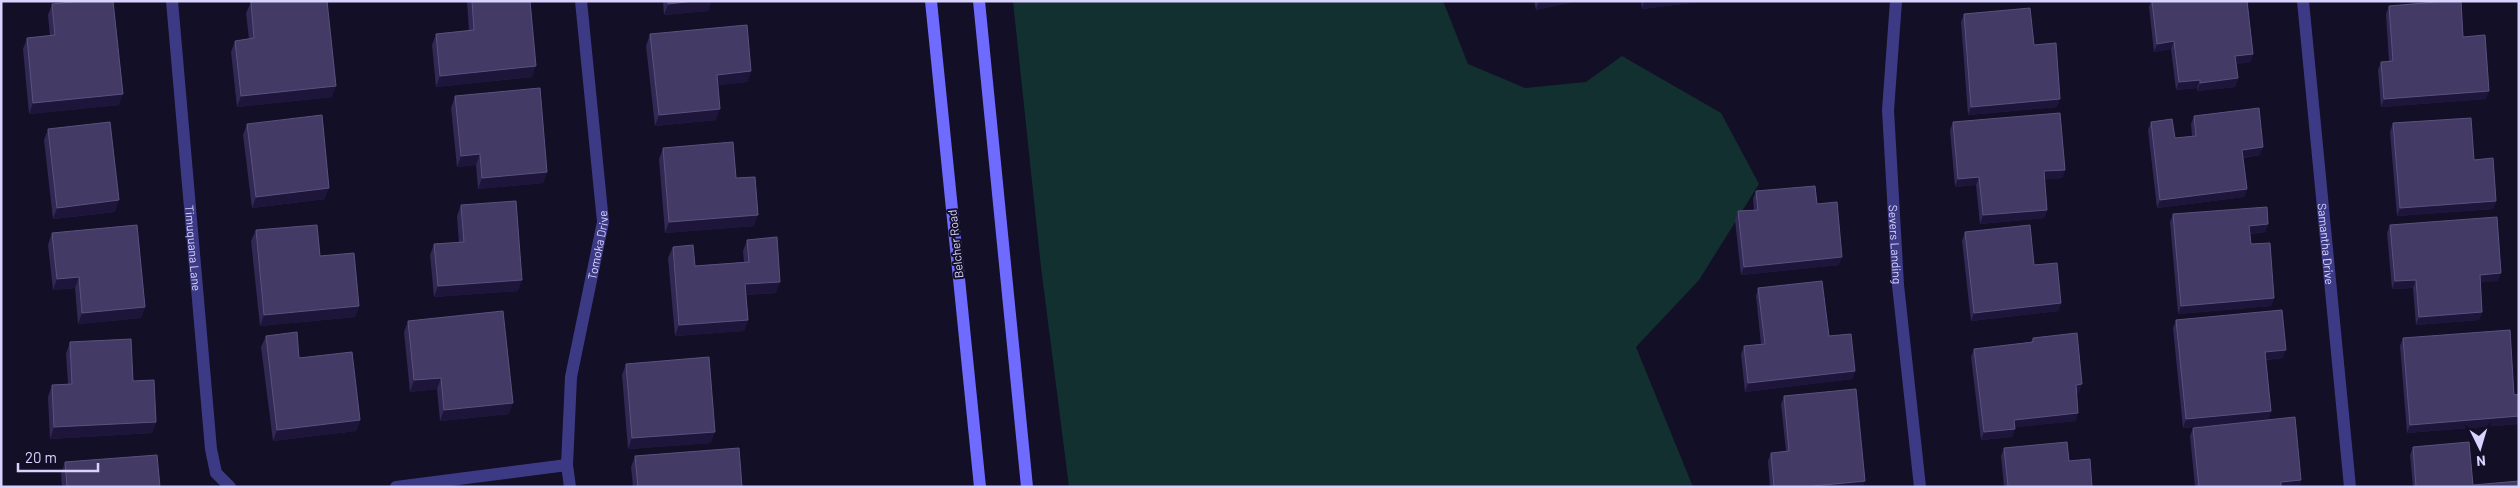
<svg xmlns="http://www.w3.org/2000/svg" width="2520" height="488" font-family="Barlow,sans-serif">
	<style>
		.green { fill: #12302f }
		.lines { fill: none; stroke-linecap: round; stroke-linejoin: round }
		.minor { stroke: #3d3a85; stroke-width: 12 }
		.secondary { stroke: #6f6bff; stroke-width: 12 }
		.wall { fill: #312854 }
		.shaded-wall { fill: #1d163a }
		.building { fill: #433a66; stroke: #5a527e }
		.labels { text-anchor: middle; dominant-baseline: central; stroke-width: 4; stroke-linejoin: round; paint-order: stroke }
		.street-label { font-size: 12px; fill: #d9d4ff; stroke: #130f26 }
	</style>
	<rect width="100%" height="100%" fill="#130f26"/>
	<path class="green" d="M1013,1H1443L1468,64L1525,88L1586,82L1622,56L1721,113L1759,184L1699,280L1636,347L1693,487H1069L1041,267Z"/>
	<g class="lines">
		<g class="minor">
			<path id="s1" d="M172,1L211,449L216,473L230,487"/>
			<path id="s2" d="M1896,1L1888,110L1898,285L1920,487"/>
			<path id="s3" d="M2303,1L2350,487"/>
			<path d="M396,487L567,465"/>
			<path id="s4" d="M570,487L567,465L571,377L603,222L581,1"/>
		</g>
		<path class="secondary" d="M931,1L980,487
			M979,1L1027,487"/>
	</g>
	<path class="wall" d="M467,1H530L532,77L436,87L432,45L436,34L469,31Z
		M663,1H711L708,11L664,15Z
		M1534,1H1577L1536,10Z
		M1641,1H1705L1642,9Z
		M2151,1H2247L2253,54L2250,62L2236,64L2238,78L2235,87L2197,91V88L2176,90L2171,49L2154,52L2149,7Z
		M251,2L332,97L237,107L231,52L235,41L249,39L246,13Z
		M52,4L119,105L29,114L23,49L27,38L50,36L48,15Z
		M2389,6L2463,37L2486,99L2381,107L2378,70L2381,62H2389L2386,14Z
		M1964,14L2034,45L2057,107L1968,115L1961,22Z
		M650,34L751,71L747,82L718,85L716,120L655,126L646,46Z
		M455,96L547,172L543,183L478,189L476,165L457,167L451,108Z
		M2194,116L2260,155L2243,158L2247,189L2244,197L2157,208L2148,130L2151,122L2175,138L2192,136L2191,124Z
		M1953,122L2065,170L2062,178L2044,179L2047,210L2044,218L1980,224L1976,185L1955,187L1950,130Z
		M2393,123L2474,160L2496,201L2493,209L2397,216L2390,132Z
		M247,124L325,199L252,208L243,135Z
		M48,129L115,212L53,219L44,140Z
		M663,148L736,178L754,226L665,233L659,159Z
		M1756,191L1817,204L1839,265L1741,275L1735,220L1738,211L1754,210L1753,199Z
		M461,205L518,291L434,297L430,255L434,244L459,243L457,216Z
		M2173,214L2268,224L2265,232L2250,234L2251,244L2274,298L2271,306L2178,314L2170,222Z
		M2390,225L2498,281L2480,282L2482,312L2479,320L2416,325L2413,288L2392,289L2387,233Z
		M256,230L320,256L359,306L355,317L260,326L251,241Z
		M1965,232L2034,265L2061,303L2058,311L1971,321L1962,241Z
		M52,233L145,307L141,318L78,324L75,288L53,290L48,245Z
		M747,240L776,293L746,295L748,320L744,331L675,336L668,258L673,247L695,266L744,262L743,251Z
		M1758,288L1829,336L1855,371L1852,379L1745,392L1741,354L1744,346L1761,344L1756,296Z
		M2176,320L2283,358L2266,360L2271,411L2268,420L2183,428L2173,328Z
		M408,321L509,414L440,421L437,389L410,392L404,332Z
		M266,336L299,358L360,420L356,431L273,441L261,347Z
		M2033,338L2079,393H2076V421L2015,427L2012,437L1981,440L1971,357L1974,349L2031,342Z
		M2403,338L2514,395L2519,394V424L2407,433L2400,346Z
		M70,342L133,381L156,422L152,433L50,439L48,397L52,385L68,384L66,354Z
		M626,364L711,443L628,449L622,375Z
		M1784,396L1863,487H1770L1768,461L1771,453L1786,451L1781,404Z
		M2193,428L2301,480L2299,487H2195L2190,436Z
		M2413,447L2473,485L2519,487H2413L2410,455Z
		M2004,448L2069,461L2092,487H2004L2001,456Z
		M635,456L742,487H633L631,467Z
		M65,462L160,487H62L61,474Z"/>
	<path class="shaded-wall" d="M694,1H711L708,11L664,15L668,4Z
		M1539,1H1577L1536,10Z
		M1644,1H1705L1642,9Z
		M2174,41L2171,49L2154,52L2157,44Z
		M2253,54L2250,62L2232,65L2235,56Z
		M536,66L532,77L436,87L440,76Z
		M751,71L747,82L713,86L717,75Z
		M2238,78L2235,87L2197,91L2200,83Z
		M2200,80L2197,88L2176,90L2179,82Z
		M336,86L332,97L237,107L241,96Z
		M2489,91L2486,99L2381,107L2384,99Z
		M123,94L119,105L29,114L33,103Z
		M2060,99L2057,107L1968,115L1971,107Z
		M720,109L716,120L655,126L659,115Z
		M2263,147L2260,155L2239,158L2242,150Z
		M480,154L476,165L457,167L461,156Z
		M2065,170L2062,178L2041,180L2044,171Z
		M547,172L543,183L478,189L482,178Z
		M1979,177L1976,185L1955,187L1958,179Z
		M329,188L325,199L252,208L256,197Z
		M2247,189L2244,197L2157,208L2160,200Z
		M119,200L115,212L53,219L57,208Z
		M2496,201L2493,209L2397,216L2400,208Z
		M2047,210L2044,218L1980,224L1983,215Z
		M758,215L754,226L665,233L669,222Z
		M2268,224L2265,232L2246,234L2249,226Z
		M1842,257L1839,265L1741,275L1744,267Z
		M2501,273L2498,281L2477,283L2480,275Z
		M79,277L75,288L53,290L57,279Z
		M522,280L518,291L434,297L438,286Z
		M2416,280L2413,288L2392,289L2395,281Z
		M780,282L776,293L741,295L745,284Z
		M2274,298L2271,306L2178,314L2181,306Z
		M2061,303L2058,311L1971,321L1974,313Z
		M359,306L355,317L260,326L264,315Z
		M145,307L141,318L78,324L82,313Z
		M2482,312L2479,320L2416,325L2419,317Z
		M748,320L744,331L675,336L679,325Z
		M2286,350L2283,358L2262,360L2265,352Z
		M1855,371L1852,379L1745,392L1748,383Z
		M441,378L437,389L410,392L414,380Z
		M2082,384L2079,393H2073L2076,385Z
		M513,403L509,414L440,421L444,410Z
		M2271,411L2268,420L2183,428L2186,419Z
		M2078,413L2076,421L2011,428L2014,420Z
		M2519,416V424L2407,433L2410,425Z
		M360,420L356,431L273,441L277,430Z
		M156,422L152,433L50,439L54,427Z
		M2015,429L2012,437L1981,440L1984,432Z
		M715,432L711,443L628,449L632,438Z
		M2301,480L2299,487H2279L2281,482Z
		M1865,481L1863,487H1803Z"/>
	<path class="building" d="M82,1H113L123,94L33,103L27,38L55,35L52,4Z
		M256,1H327L336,86L241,96L235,41L254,38L251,2Z
		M472,1H530L536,66L440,76L436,34L474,30Z
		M668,1H694L668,4Z
		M2152,1H2247L2253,54L2235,56L2238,78L2200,83V80L2179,82L2174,41L2157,44Z
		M2447,1H2461L2463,37L2485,35L2489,91L2384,99L2381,62L2393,61L2389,6Z
		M2030,8L2034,45L2056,43L2060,99L1971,107L1964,14Z
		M747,25L751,71L717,75L720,109L659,115L650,34Z
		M540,88L547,172L482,178L480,154L461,156L455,96Z
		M2259,108L2263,147L2242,150L2247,189L2160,200L2151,122L2172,119L2175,138L2196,136L2194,116Z
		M2060,113L2065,170L2044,171L2047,210L1983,215L1979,177L1958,179L1953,122Z
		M322,115L329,188L256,197L247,124Z
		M2471,118L2474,160L2493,158L2496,201L2400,208L2393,123Z
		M110,122L119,200L57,208L48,129Z
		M733,142L736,178L755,177L758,215L669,222L663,148Z
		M1815,186L1817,204L1837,202L1842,257L1744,267L1738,211L1758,210L1756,191Z
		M516,201L522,280L438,286L434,244L464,242L461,205Z
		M2267,207L2268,224L2249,226L2251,244L2270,243L2274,298L2181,306L2173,214Z
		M2497,217L2501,273L2480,275L2482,312L2419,317L2416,280L2395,281L2390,225Z
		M137,225L145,307L82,313L79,277L57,279L52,233Z
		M317,225L320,256L354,253L359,306L264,315L256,230Z
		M2030,225L2034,265L2057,263L2061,303L1974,313L1965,232Z
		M777,237L780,282L745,284L748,320L679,325L673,247L693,245L695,266L749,262L747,240Z
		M1822,281L1829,336L1851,334L1855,371L1748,383L1744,346L1765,344L1758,288Z
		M2282,310L2286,350L2265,352L2271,411L2186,419L2176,320Z
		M503,311L513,403L444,410L441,378L414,380L408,321Z
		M2510,330L2514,395L2519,394V416L2410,425L2403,338Z
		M297,332L299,358L352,352L360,420L277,430L266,336Z
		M2077,333L2082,384L2076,385L2078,413L2014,420L2015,429L1984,432L1974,349L2033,342V338Z
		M131,339L133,381L154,380L156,422L54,427L52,385L72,384L70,342Z
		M709,357L715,432L632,438L626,364Z
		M1856,389L1865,481L1803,487H1774L1771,453L1789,451L1784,396Z
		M2295,417L2301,480L2281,482V487H2199L2193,428Z
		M2067,442L2069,461L2090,459L2092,487H2005L2008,486L2004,448Z
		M2469,442L2473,485L2519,481V487H2416L2413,447Z
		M739,448L742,487H638L635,456Z
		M157,455L160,487H67L65,462Z"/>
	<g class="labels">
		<g class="street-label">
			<text transform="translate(955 244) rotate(-96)">Belcher Road</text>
			<text stroke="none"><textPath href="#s2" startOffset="244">Severs Landing</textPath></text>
			<text stroke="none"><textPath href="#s3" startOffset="244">Samantha Drive</textPath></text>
			<text stroke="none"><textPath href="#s4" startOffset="245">Tomoka Drive</textPath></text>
			<text stroke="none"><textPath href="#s1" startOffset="248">Timuquana Lane</textPath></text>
		</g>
	</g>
	<rect width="2520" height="488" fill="none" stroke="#d9d4ff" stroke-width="5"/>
	<g transform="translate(2480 448) rotate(175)" stroke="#130f26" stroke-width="4" paint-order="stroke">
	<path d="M0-4L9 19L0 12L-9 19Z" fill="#d9d4ff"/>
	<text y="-8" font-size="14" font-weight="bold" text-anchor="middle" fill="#d9d4ff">N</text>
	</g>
	<path d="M18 463v8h80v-8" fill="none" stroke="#d9d4ff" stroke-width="2.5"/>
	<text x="25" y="463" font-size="15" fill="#d9d4ff" stroke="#130f26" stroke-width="4" paint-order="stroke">20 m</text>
</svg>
